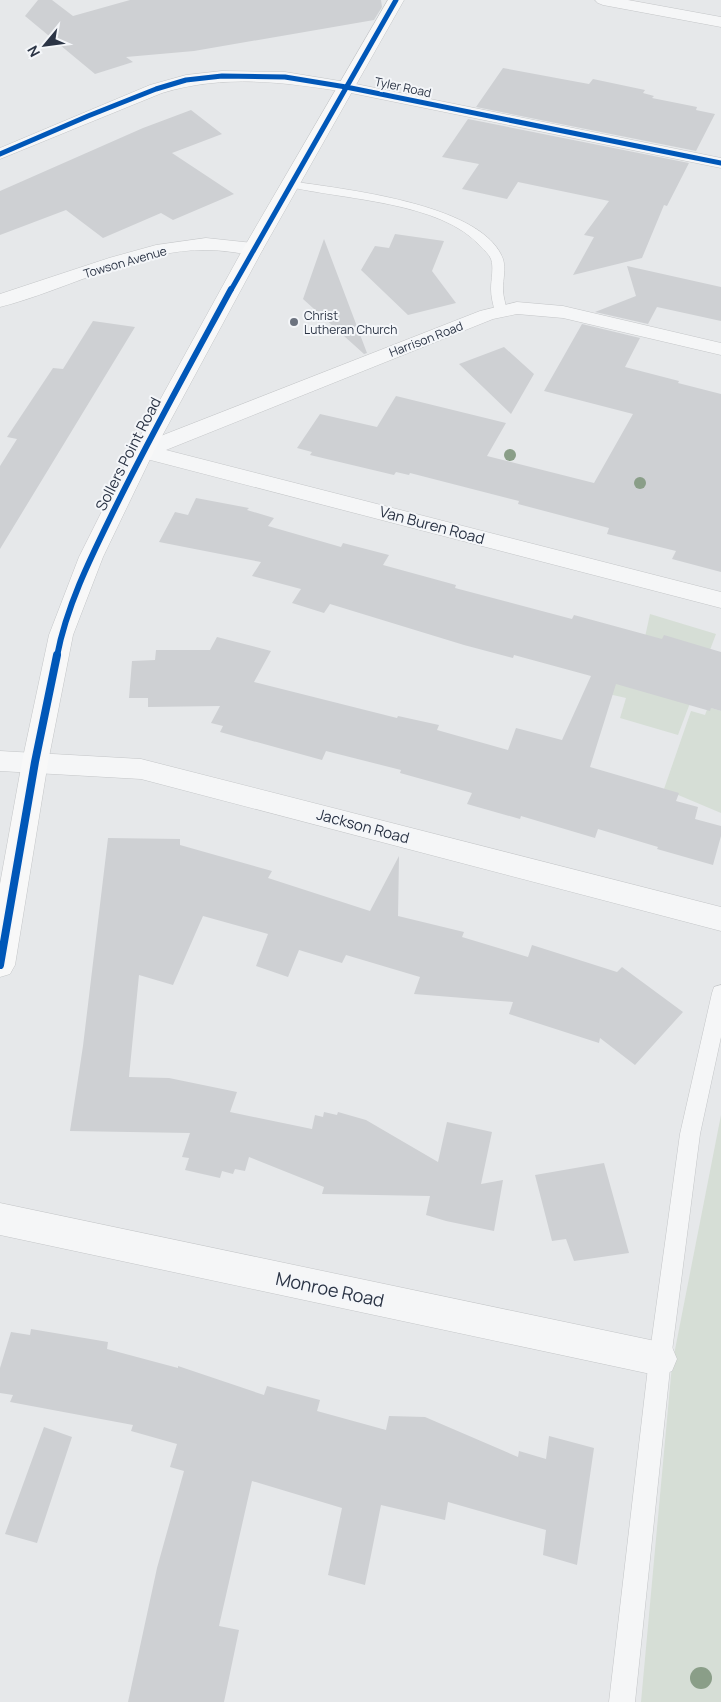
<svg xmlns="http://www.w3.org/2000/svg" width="721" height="1702" font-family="Manrope,sans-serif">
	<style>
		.green { fill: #d6ded6 }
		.building { fill: #ced0d3 }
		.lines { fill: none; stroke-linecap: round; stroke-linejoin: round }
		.lane-casing { stroke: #c4c6c8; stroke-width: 1 }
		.street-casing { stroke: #c4c6c8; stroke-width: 1 }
		.secondary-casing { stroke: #c4c6c8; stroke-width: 1 }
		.lane { fill: #f5f6f7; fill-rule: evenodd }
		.street { fill: #f5f6f7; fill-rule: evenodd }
		.secondary { fill: #f8f8f8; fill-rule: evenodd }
		.cycleway-far2-casing { stroke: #f4f6f9; stroke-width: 7 }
		.cycleway-far1-casing { stroke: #f4f6f9; stroke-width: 9 }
		.cycleway-casing { stroke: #f4f6f9; stroke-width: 11 }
		.cycleway-far2 { stroke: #0057b8; stroke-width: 5 }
		.cycleway-far1 { stroke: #0057b8; stroke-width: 6 }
		.cycleway { stroke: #0057b8; stroke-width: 8 }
		.tree { fill: #8a9e88 }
		.poi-dot { fill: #6c737f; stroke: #f4f6f9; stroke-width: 2 }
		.labels { text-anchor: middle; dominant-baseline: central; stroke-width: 4; stroke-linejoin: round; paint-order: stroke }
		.far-street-label { font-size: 12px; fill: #2b3445; stroke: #f4f6f9 }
		.far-poi-label { font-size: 12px; fill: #2b3445; stroke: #f4f6f9; text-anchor: start }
		.street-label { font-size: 15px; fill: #2b3445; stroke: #f4f6f9 }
		.near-street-label { font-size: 18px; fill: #2b3445; stroke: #f4f6f9 }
	</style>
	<rect width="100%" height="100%" fill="#e6e8ea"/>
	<path class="green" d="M650,614L716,634L678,735L620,718L626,698L604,693L645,637Z
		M708,707L721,711V813L664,789L691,711L705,715Z
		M721,1115V1702H641L672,1365Z"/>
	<path class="building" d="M38,0H52L73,16L130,0H381L382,7L374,20L194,51L126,57L133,62L95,74L25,16Z
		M503,68L578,82L589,84L593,79L645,90L643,93L654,96L652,98L697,107L696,110L715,114L696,151L476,107Z
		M191,110L222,134L172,153L234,194L173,220L161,213L103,238L66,210L0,235V191L143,128Z
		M468,119L689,163L667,206L664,205L642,258L573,275L594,237L584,235L609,201L518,182L507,199L462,189L479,164L442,157Z
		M395,234L444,241L432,271L456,303L408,315L361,270L375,246L389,248Z
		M324,239L367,353L364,354L303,299Z
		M627,266L721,287V321L657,307L648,324L595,312L636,296Z
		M93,321L135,327L0,549V466L17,439L7,437L53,368L63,369Z
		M582,324L640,338L625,367L679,381L678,383L721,394V572L672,559L676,551L607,534L609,528L518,504L519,501L410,473L409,475L396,472L394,475L310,455L312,452L297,448L320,414L377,427L396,396L506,423L487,456L594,483L633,414L544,391Z
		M504,347L534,374L511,414L459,364Z
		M196,498L249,508L247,510L274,518L268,526L341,547L343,543L389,555L383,565L456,585L455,588L572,619L574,615L662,639L664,635L721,652V711L711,708L710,711L616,684L590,767L679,793L676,801L698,807L695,819L721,826V836L713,865L657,849L658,847L598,829L595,838L521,816L520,819L467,804L472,793L400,773L401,770L326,751L322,760L220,732L223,726L211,723L220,706L148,707V698H129L132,661L155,660L156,650H210L217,637L271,651L254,682L397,718L398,716L439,725L437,730L508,750L516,728L562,740L591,676L514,655L513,658L464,645L330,604L324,613L292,603L301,589L252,576L261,562L159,542L175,512L188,515Z
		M108,838L180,839V845L272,871L268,878L370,911L399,856L398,916L464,932L462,937L528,957L532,945L617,972L622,967L683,1012L635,1065L600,1038L599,1043L509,1014L513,1002L414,994L420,977L346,955L342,963L299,950L288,977L256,966L268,934L203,916L173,985L139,975L129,1077L169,1078L237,1092L230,1112L312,1129L315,1115L323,1117L324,1112L337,1115L338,1112L366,1120L438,1162L447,1122L492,1132L481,1184L503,1180L494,1231L446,1221L426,1215L430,1196L322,1194L324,1187L249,1157L245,1171L235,1169L233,1174L222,1171L220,1178L185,1170L189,1158L182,1157L190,1133L70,1131L83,1046Z
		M604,1163L629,1253L574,1261L566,1239L552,1241L535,1175Z
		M31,1329L108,1342L107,1349L178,1368V1366L264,1395L267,1386L320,1400L317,1411L386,1430L389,1416L425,1417L518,1457L519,1451L546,1459L549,1436L594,1448L577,1565L543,1555L546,1530L448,1502L445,1520L381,1505L365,1585L328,1575L342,1508L252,1481L219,1626L239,1630L224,1702H128L157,1568L184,1471L170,1467L177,1444L131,1431L133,1425L10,1402L13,1395L0,1393V1368L11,1332L30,1335Z
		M44,1427L72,1437L37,1543L5,1534Z"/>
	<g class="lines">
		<defs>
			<path id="lane" d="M290,181C341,189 483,203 503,259C506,269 503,279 503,289C503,297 506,304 507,312L501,316L495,312C493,304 491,297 491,289C491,279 494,268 491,259C489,254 484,250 481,247C442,201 342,200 286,186L284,184L286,182Z
				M721,985V1037L700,1134L671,1359L635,1702H609L649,1359L680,1134L712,993L714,987Z"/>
			<path id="street" d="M595,0H628L721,17V27L603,5L598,3Z
				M222,71L285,72L346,82L721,158V168L346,92C283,82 224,74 162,93L0,159V148L150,85L186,75Z
				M206,238L253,243L260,245L263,249L260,253L253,255C238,253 222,250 207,250C141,248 64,291 0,307V294L109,258L156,245Z
				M517,302L563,306L721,343V355L563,318L517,314L493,319L166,450L721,592V608L135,456L132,451L135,446L480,311Z
				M0,751L141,759L721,907V931L141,779L0,771Z
				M0,1203L660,1342L672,1347L677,1359L672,1371L660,1376L0,1235Z"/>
			<path id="secondary" d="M388,0H404L263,249L154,451L103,557L73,635L48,762L15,965L10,974L0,977V884L22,762L49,635L79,557L132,451L243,249Z"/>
		</defs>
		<use href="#lane" class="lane-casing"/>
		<use href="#street" class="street-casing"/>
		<use href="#secondary" class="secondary-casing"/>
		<use href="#lane" class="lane"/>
		<use href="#street" class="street"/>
		<use href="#secondary" class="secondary"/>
		<defs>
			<path id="cycleway-far2" d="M0,154L88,116L156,89L186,80L222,76L285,77L346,87L721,163
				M231,290L396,0"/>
			<path id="cycleway-far1" d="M57,656C67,604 92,555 115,508C152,433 192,361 231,289"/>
			<path id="cycleway" d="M0,965L35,762L57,655"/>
		</defs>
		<use href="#cycleway-far2" class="cycleway-far2-casing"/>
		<use href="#cycleway-far1" class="cycleway-far1-casing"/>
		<use href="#cycleway" class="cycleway-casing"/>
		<use href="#cycleway-far2" class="cycleway-far2"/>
		<use href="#cycleway-far1" class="cycleway-far1"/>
		<use href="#cycleway" class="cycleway"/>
	</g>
	<g class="tree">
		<circle cx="510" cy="455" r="6"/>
		<circle cx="640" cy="483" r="6"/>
		<circle cx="701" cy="1678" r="11"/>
	</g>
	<circle class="poi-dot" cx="294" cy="322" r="5"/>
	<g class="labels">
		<g class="far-street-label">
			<text transform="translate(403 87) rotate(12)">Tyler Road</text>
			<text transform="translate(125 262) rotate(-16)">Towson Avenue</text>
			<text transform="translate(426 339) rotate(-21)">Harrison Road</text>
		</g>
		<g class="far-poi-label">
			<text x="304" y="315">Christ<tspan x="304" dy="14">Lutheran Church</tspan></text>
		</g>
		<g class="street-label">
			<text transform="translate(128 454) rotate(-63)">Sollers Point Road</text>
			<text transform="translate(432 525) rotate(15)">Van Buren Road</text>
			<text transform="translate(363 826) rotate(15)">Jackson Road</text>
		</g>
		<g class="near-street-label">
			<text transform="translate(330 1289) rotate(12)">Monroe Road</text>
		</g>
	</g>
	<g transform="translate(45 45) rotate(241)" stroke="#f4f6f9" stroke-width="4" paint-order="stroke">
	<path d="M0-4L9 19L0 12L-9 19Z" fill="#2b3445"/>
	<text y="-8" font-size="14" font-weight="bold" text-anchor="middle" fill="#2b3445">N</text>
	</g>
</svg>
